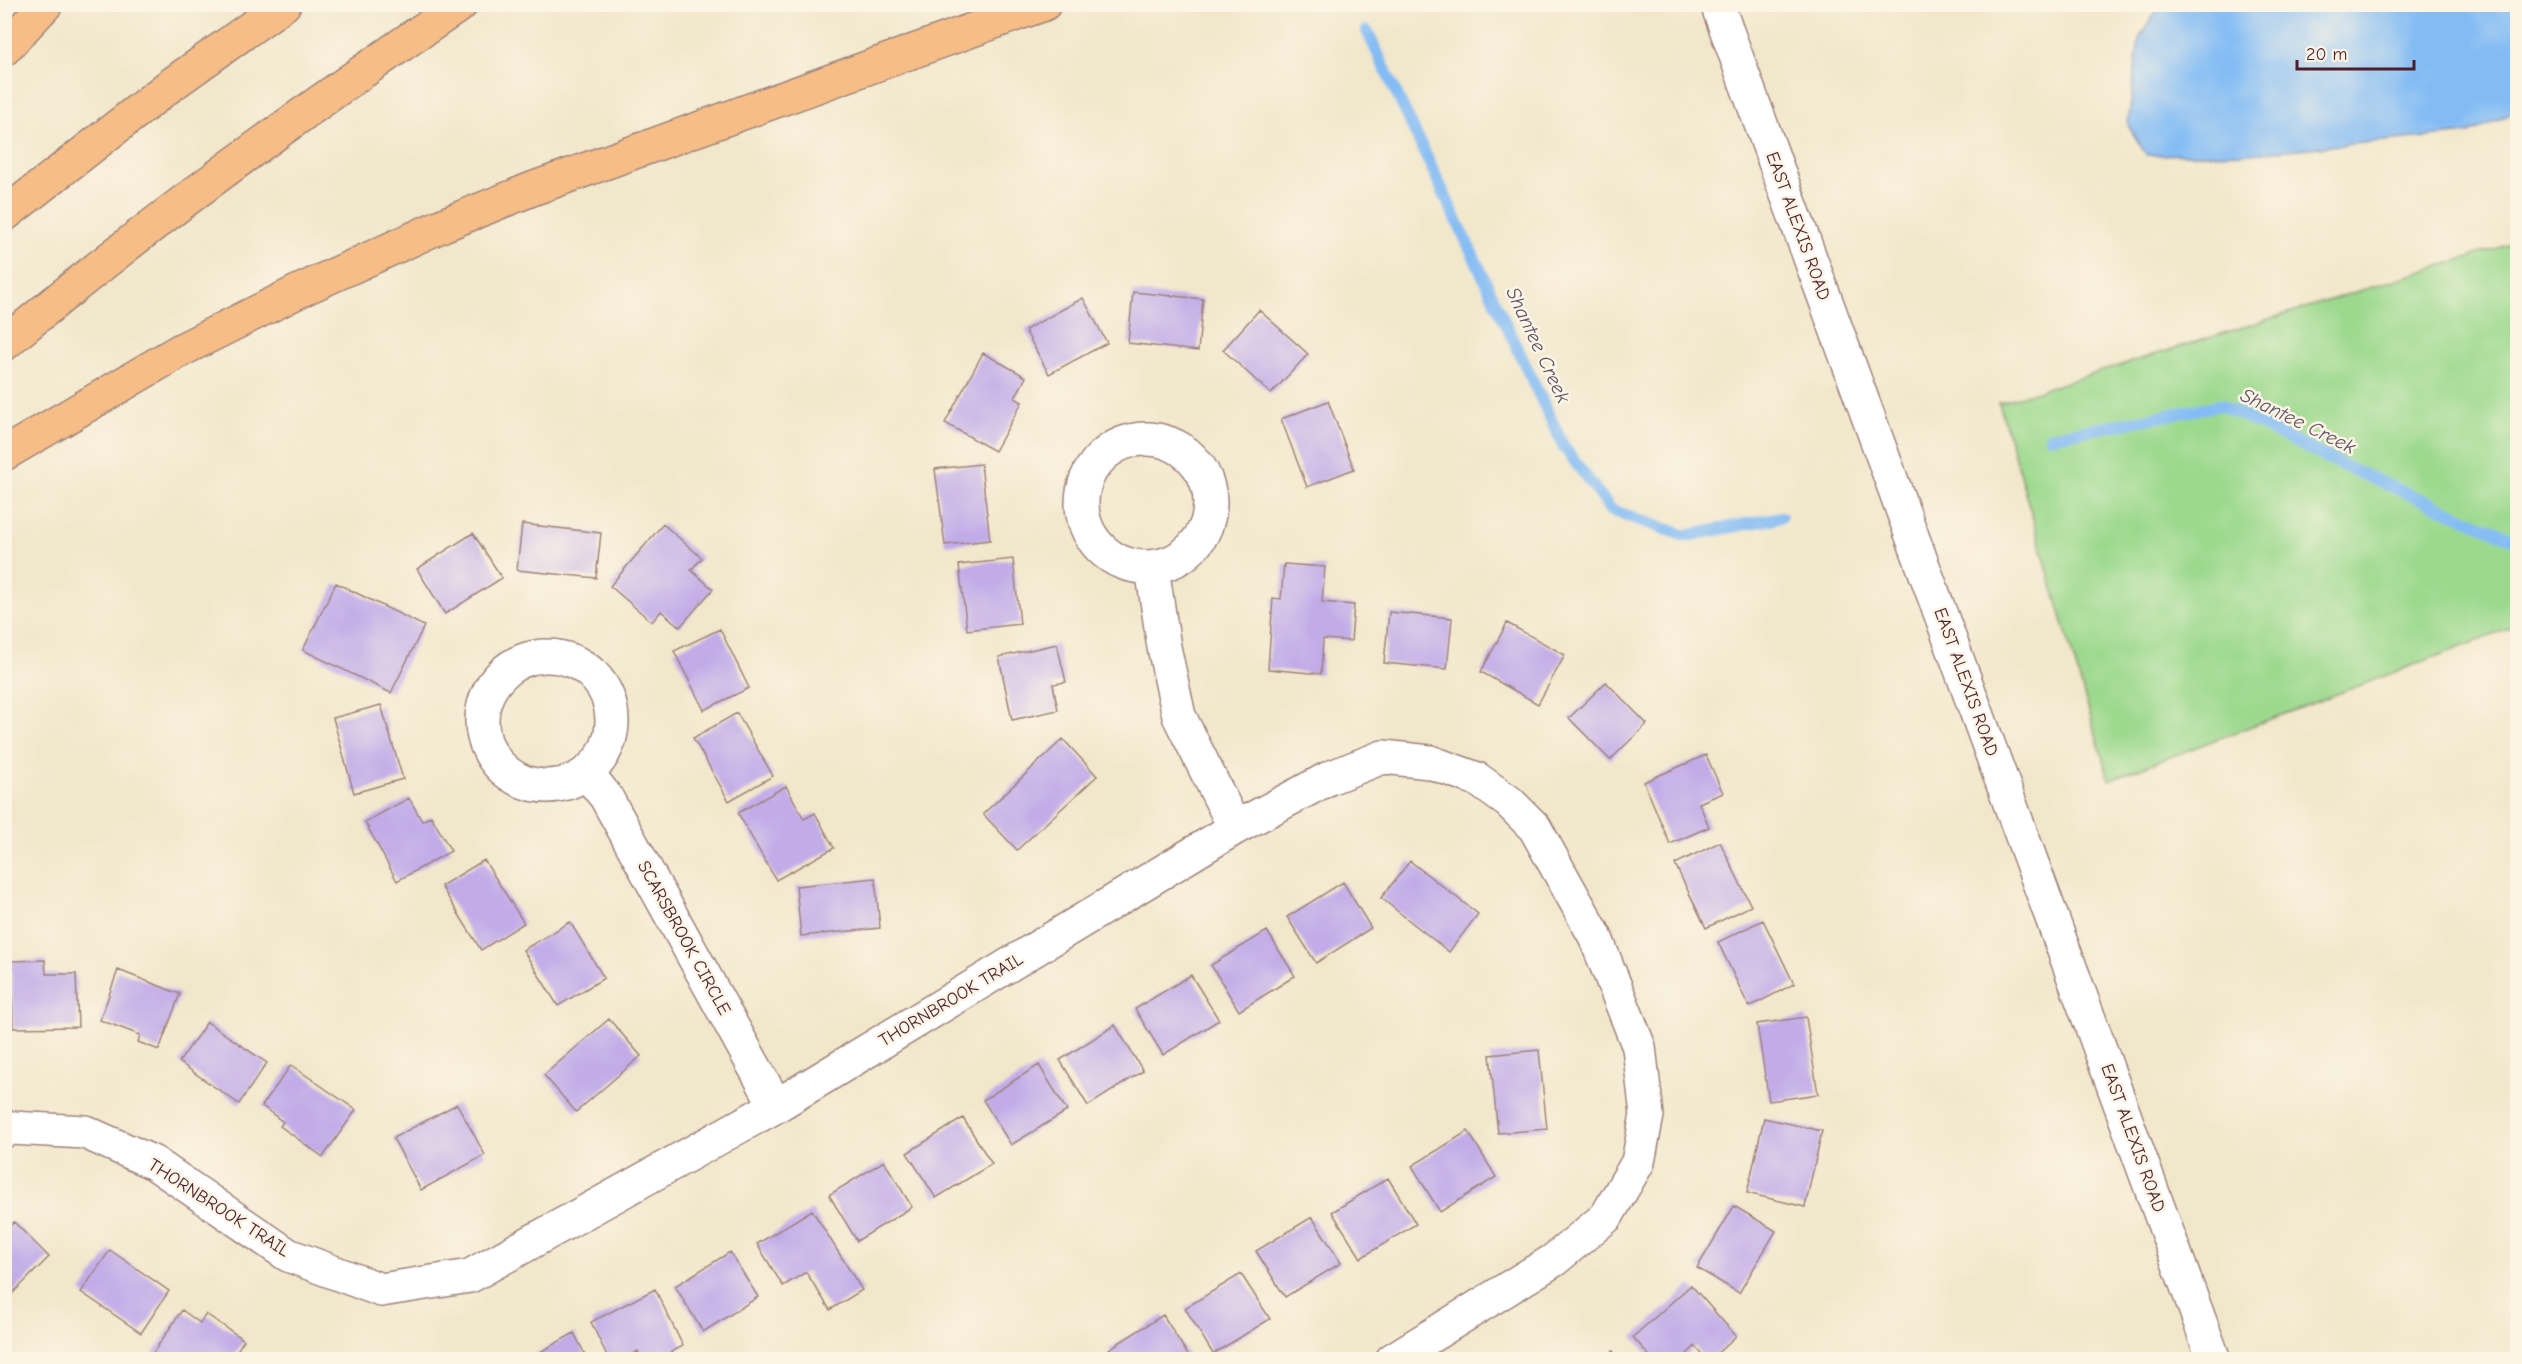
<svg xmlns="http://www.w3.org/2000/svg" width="2522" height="1364" font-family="'Comic Neue',sans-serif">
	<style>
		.green { fill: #9cd98e; stroke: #737c5c; stroke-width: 1.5 }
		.water { fill: #83bcf4; stroke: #666e90; stroke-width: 1.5 }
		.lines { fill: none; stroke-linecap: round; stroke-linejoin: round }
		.stream { stroke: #83bcf4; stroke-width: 12 }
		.building { fill: #c1ace8 }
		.minor-casing { stroke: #9e837b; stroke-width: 36 }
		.tertiary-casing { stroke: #9e837b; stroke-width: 36 }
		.motorway-casing { stroke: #9e837b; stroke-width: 36 }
		.minor { stroke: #fff; stroke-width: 33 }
		.tertiary { stroke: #fff; stroke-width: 33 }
		.motorway { stroke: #f6be86; stroke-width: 33 }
		.labels { text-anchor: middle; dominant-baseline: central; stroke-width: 5; stroke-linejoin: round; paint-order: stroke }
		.street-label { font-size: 18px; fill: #4a1f2b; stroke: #fcf5e5 }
		.water-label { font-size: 20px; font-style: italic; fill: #5b4e67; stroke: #fcf5e5 }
	</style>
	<rect width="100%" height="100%" fill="#fcf5e5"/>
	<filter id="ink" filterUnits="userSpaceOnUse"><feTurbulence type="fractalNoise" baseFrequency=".0167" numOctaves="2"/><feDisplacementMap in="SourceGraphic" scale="12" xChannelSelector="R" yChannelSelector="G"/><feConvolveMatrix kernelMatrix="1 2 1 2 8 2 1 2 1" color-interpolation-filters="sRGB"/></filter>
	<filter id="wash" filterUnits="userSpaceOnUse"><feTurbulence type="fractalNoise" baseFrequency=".008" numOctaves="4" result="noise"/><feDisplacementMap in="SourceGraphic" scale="24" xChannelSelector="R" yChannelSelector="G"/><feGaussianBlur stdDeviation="1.35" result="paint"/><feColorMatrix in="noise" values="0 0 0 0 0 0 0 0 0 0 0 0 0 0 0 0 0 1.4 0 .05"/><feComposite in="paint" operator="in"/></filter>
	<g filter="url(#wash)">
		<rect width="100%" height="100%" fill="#f1e7cb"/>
		<path class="green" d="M2517,242V626L2109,780L1999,403Z"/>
		<path class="water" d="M2159,5H2517V111L2469,133L2255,153L2146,155L2128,125L2139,39Z"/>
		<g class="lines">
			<path class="stream" d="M1367,31L1564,447L1611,510L1686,536L1781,517
				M2050,437L2221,405L2346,467L2518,541"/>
		</g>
		<g id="blocks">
			<path class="building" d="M1133,292L1203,299L1198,351L1128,343Z
				M1083,298L1107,343L1049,374L1025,330Z
				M1259,310L1308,354L1271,394L1223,350Z
				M983,353L1026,377L1015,398L1022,402L995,451L945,423Z
				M1328,401L1354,469L1307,487L1281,419Z
				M981,464L990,540L945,545L935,469Z
				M522,524L601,533L596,578L517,570Z
				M663,524L702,558L691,570L713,589L680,627L661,611L652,622L610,586Z
				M473,533L502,578L445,614L417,569Z
				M1013,559L1020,624L967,630L959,565Z
				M1284,564L1325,567L1322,602L1354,605L1351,641L1323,639L1321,674L1268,669L1273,598L1281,599Z
				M336,583L424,626L391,693L303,650Z
				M1389,612L1452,618L1447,669L1384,663Z
				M1507,623L1565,655L1538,704L1481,672Z
				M720,629L749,688L704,710L674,651Z
				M1057,644L1066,682L1053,684L1058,710L1012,720L999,657Z
				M1606,682L1647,724L1610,760L1569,718Z
				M381,705L403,779L354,793L333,718Z
				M737,713L773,776L729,801L693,738Z
				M1063,739L1097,776L1017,850L983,814Z
				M1706,755L1723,793L1699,803L1709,827L1670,844L1644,782Z
				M786,786L804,819L815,813L834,848L776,880L738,813Z
				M409,798L422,821L431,816L451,851L397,881L365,822Z
				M1720,842L1751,906L1706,928L1675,864Z
				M484,860L524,923L481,950L441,886Z
				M1410,861L1478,914L1449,952L1381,898Z
				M875,878L880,928L801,936L796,886Z
				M1343,882L1371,928L1316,963L1287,917Z
				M1763,920L1794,984L1749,1007L1718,942Z
				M570,922L604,978L558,1006L523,950Z
				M1267,931L1295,976L1239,1011L1211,965Z
				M45,960L46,974H76L78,1027L13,1028L11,961Z
				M118,970L180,994L159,1050L138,1042L140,1035L100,1020Z
				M1191,975L1219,1020L1163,1055L1135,1009Z
				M1806,1017L1818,1094L1769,1101L1757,1024Z
				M609,1019L641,1056L576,1112L544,1075Z
				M207,1022L267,1063L239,1104L179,1062Z
				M1115,1025L1143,1071L1088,1106L1060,1060Z
				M1539,1050L1547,1129L1498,1133L1490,1055Z
				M291,1065L356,1110L323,1157L280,1126L283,1122L262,1106Z
				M1039,1065L1067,1111L1011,1145L983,1100Z
				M457,1104L485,1155L421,1190L393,1138Z
				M963,1118L992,1164L936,1198L907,1153Z
				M1764,1118L1822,1131L1805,1207L1747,1193Z
				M1468,1131L1496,1177L1440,1212L1412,1166Z
				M884,1161L912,1207L857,1241L829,1195Z
				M1388,1178L1416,1224L1361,1258L1332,1212Z
				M1734,1206L1776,1231L1739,1293L1697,1268Z
				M812,1210L862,1290L830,1310L806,1272L783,1286L757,1244Z
				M1312,1217L1341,1263L1285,1297L1256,1251Z
				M14,1222L49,1257L4,1302V1232Z
				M110,1250L169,1291L141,1333L81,1292Z
				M730,1252L758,1297L703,1332L675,1286Z
				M1241,1274L1270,1319L1213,1354L1185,1308Z
				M1691,1285L1736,1336L1710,1360H1707L1695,1346L1681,1360H1653L1633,1337Z
				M655,1289L683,1346L656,1360H642L638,1351L621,1360H609L591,1322Z
				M182,1310L200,1323L206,1314L244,1340L231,1360H164L153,1353Z
				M1163,1315L1190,1358L1115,1360L1109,1349Z
				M574,1333L588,1360H526Z
				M1613,1351L1619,1360H1599Z"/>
		</g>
	</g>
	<g filter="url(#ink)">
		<use href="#blocks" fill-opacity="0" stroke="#9e837b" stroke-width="1.5"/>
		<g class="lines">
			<defs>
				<path id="minor" d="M1082 503a64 64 0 1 1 128 0a64 64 0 1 1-128 0Z
					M1152,568L1164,647L1179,716L1235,828
					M482 721a65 65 0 1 1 130 0a65 65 0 1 1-130 0Z
					M587,773L606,797L776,1106
					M4,1131L11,1128L85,1132L154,1163L288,1255L381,1290L470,1276L776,1106L1235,828L1329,778L1383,757L1430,762L1477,779L1509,802L1535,828L1595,936L1639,1047L1647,1115L1638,1162L1606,1217L1554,1260L1392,1360"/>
				<path id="tertiary" d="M1717,4L2214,1360"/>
				<path id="motorway" d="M4,49L46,4
					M4,215L168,87L284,4
					M4,344C150,222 304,110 461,4
					M4,454L181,350L299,291L443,225L532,189L1044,4"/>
			</defs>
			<use href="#minor" class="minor-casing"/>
			<use href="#tertiary" class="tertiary-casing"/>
			<use href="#motorway" class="motorway-casing"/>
			<use href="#minor" class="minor"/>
			<use href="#tertiary" class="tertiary"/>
			<use href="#motorway" class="motorway"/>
		</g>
	</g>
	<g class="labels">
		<g class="street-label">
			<text transform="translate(1798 226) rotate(70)">EAST ALEXIS ROAD</text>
			<text transform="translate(1966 682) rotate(70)">EAST ALEXIS ROAD</text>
			<text transform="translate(684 938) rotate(61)">SCARSBROOK CIRCLE</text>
			<text transform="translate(951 1000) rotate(-31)">THORNBROOK TRAIL</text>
			<text transform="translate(2133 1138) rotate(70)">EAST ALEXIS ROAD</text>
			<text transform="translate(219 1208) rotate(33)">THORNBROOK TRAIL</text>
		</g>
		<g class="water-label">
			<text transform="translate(1538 345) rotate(65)">Shantee Creek</text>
			<text transform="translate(2298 421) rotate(26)">Shantee Creek</text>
		</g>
	</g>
	<rect width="2522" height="1364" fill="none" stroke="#fcf5e5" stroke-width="24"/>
	<path d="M2297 60v9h117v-9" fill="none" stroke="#4a1f2b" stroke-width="3"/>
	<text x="2306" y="60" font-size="18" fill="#4a1f2b" stroke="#fcf5e5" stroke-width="4.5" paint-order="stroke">20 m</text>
</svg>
